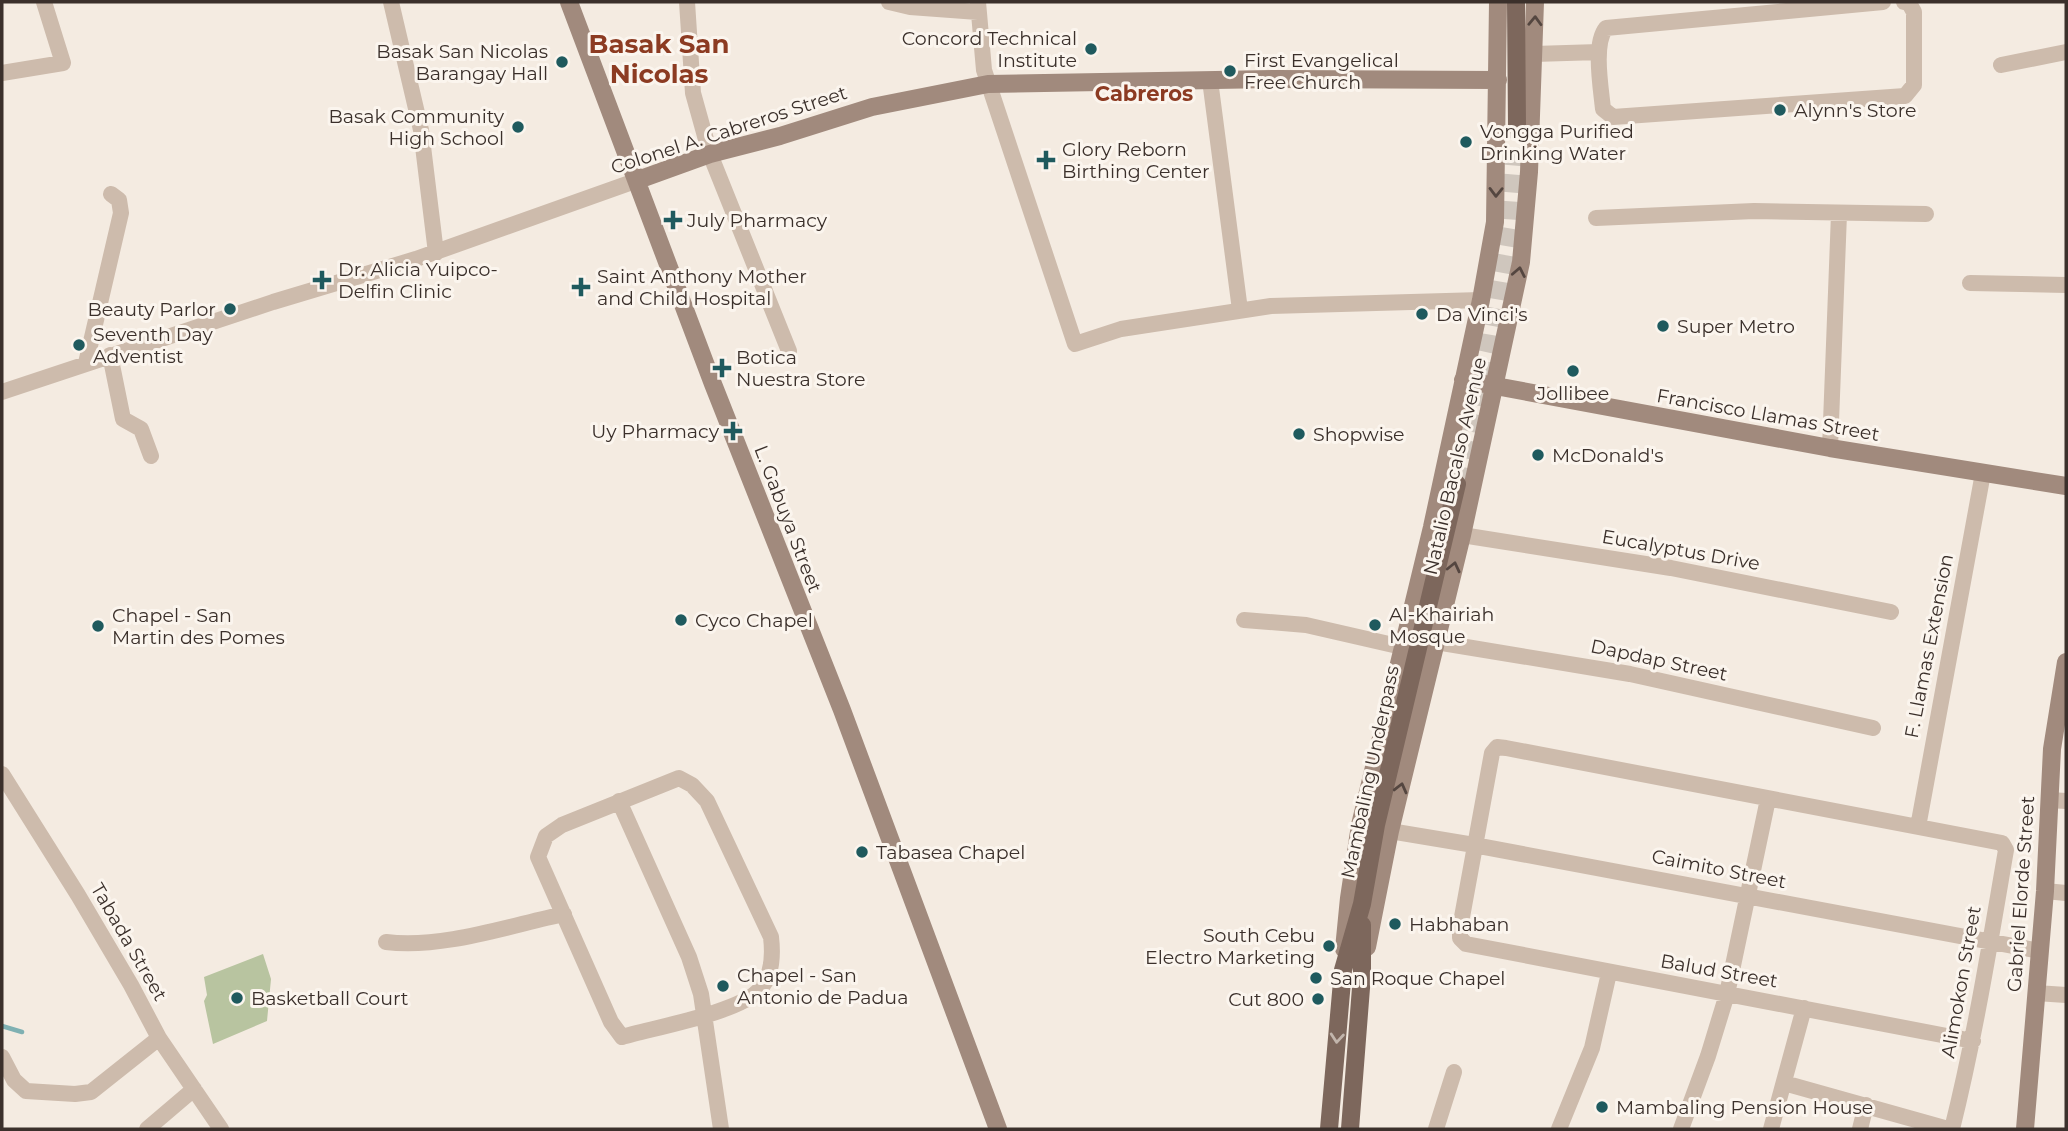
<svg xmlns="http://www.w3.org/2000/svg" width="2068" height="1131" font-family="Montserrat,sans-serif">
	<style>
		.green { fill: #b8c4a0 }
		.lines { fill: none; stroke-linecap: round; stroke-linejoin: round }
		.stream { stroke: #7fb0b2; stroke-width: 4.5 }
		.primary-tunnel { stroke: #cfc6bd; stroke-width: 18; stroke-dasharray: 18 9; stroke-linecap: butt }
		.street { stroke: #cdbbac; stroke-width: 16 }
		.secondary { stroke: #a18a7d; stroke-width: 18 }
		.primary { stroke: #7d675c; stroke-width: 18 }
		.oneway { stroke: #544640 }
		.oneway2 { stroke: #c2b5ac }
		.poi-dot { fill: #1f5a5e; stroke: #fbf5ee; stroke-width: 2.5 }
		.labels { text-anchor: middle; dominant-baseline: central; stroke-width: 6; stroke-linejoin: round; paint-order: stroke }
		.poi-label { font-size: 19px; fill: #3b302b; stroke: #fbf5ee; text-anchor: start }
		.street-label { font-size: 19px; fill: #3b302b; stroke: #fbf5ee }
		.neighbourhood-label { font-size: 21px; font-weight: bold; fill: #8c3b22; stroke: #fbf5ee }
		.district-label { font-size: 26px; font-weight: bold; fill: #8c3b22; stroke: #fbf5ee }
	</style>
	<rect width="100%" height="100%" fill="#f4ebe1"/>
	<path class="green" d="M263,954L271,979L267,1021L213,1044L204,1001L207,995L204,977Z"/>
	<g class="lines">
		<path class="stream" d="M2,1026L22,1032"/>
		<path class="primary-tunnel" d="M1457,484L1489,343L1509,228L1517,127"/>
		<path class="street" d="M391,2L421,130L436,253
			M687,2L693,93L710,154L789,351
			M889,2L910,7L978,12
			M978,2L984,70L1075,344L1121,329L1271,306L1481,300
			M1883,2L1606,28C1593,44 1601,88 1603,109L1613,117L1905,96L1914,85V12L1909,3L1904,2
			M1534,54L1599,52
			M2001,65L2066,52
			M2,73L63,63L44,2
			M1210,80L1240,310
			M1596,218L1754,211L1926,214
			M1970,283L2066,285
			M110,355L123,419L141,429L151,456
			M86,363L121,213L119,200L111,194
			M2,392L273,302L416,259L638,180
			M1830,448L1839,214
			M1462,535L1671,568L1891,612
			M1244,620L1306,625L1402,647
			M1436,642L1630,674L1873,728
			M2,774L78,895L131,985L159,1038L221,1129
			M679,778L692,785L707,801L771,937C773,954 772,976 760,989C742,1012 652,1028 622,1037L611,1022L538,857L546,836L562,825Z
			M2049,800L2066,801
			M619,801L689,957L701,994L721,1129
			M1918,827L1983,473
			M1390,831L1474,845L2040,951
			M2045,891L2066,893
			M386,942C442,949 508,926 564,914
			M2036,993L2066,995
			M2,1057L14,1080L26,1091L75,1094L91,1092L159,1038
			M1784,1083L1948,1129
			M147,1129L194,1089
			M1436,1129L1454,1072
			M1559,1129L1592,1048L1609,973
			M1681,1129L1708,1056L1727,994L1768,799
			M1771,1129L1804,1008
			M1860,1129L1866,1105
			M1952,1129C1975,1037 1990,943 2006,850L2002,843L1506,748L1497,747L1492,753L1460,928V938L1466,944L1973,1041"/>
		<path class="secondary" d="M569,2L713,384L842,710L998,1129
			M638,180L710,154L780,136L872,107L988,84L1276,79L1498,80
			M1463,380L1830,448L2066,486
			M1367,947L1390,831L1462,535L1521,262L1529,172L1535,2
			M1344,949L1349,898L1360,825L1432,527L1481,300L1495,222L1498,2
			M2025,1129L2045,891L2052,749L2066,662"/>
		<path class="primary" d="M1516,2L1517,127
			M1329,1129L1343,970L1362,904L1376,825L1457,484
			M1350,1129L1362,975V925"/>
	</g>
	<defs><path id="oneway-chevron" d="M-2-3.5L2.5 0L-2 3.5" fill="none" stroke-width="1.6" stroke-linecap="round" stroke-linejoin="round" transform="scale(1.75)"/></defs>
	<g class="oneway">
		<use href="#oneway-chevron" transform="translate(1535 21) rotate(-88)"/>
		<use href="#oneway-chevron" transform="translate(1496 192) rotate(91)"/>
		<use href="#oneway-chevron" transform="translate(1519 272) rotate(-79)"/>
		<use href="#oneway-chevron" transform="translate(1454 567) rotate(-77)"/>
		<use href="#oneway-chevron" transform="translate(1401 788) rotate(-76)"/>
	</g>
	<use class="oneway2" href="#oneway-chevron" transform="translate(1337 1038) rotate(95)"/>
	<g class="poi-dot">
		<circle cx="1091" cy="49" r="7"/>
		<circle cx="562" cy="62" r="7"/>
		<circle cx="1230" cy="71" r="7"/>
		<circle cx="1780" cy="110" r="7"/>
		<circle cx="518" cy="127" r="7"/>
		<circle cx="1466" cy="142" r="7"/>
		<path d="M1042.5 149.5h7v7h7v7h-7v7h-7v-7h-7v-7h7z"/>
		<path d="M669.5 209.5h7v7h7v7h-7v7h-7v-7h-7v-7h7z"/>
		<path d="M318.5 269.5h7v7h7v7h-7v7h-7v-7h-7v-7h7z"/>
		<path d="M577.5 276.5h7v7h7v7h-7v7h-7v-7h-7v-7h7z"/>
		<circle cx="230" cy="309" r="7"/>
		<circle cx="1422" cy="314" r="7"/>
		<circle cx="1663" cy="326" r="7"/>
		<circle cx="79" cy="345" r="7"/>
		<path d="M718.5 357.5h7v7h7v7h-7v7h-7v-7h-7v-7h7z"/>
		<circle cx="1573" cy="371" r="7"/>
		<path d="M729.5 420.5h7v7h7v7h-7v7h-7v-7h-7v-7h7z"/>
		<circle cx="1299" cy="434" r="7"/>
		<circle cx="1538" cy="455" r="7"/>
		<circle cx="681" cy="620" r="7"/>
		<circle cx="1375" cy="625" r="7"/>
		<circle cx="98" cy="626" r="7"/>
		<circle cx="862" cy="852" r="7"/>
		<circle cx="1395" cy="924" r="7"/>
		<circle cx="1329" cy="946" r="7"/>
		<circle cx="1316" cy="978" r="7"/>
		<circle cx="723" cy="986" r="7"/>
		<circle cx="237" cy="998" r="7"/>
		<circle cx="1318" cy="999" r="7"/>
		<circle cx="1602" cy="1107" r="7"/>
	</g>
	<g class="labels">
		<g class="poi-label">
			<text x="1077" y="38" text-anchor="end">Concord Technical<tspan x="1077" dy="22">Institute</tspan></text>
			<text x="548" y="51" text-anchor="end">Basak San Nicolas<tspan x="548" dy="22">Barangay Hall</tspan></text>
			<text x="1244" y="60">First Evangelical<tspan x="1244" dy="22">Free Church</tspan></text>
			<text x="1794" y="110">Alynn's Store</text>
			<text x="504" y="116" text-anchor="end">Basak Community<tspan x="504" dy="22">High School</tspan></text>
			<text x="1480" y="131">Vongga Purified<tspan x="1480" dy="22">Drinking Water</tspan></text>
			<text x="1062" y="149">Glory Reborn<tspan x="1062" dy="22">Birthing Center</tspan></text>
			<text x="687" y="220">July Pharmacy</text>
			<text x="338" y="269">Dr. Alicia Yuipco-<tspan x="338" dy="22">Delfin Clinic</tspan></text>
			<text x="597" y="276">Saint Anthony Mother<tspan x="597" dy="22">and Child Hospital</tspan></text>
			<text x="216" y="309" text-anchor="end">Beauty Parlor</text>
			<text x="1436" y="314">Da Vinci's</text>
			<text x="1677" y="326">Super Metro</text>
			<text x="93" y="334">Seventh Day<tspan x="93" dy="22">Adventist</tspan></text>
			<text x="736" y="357">Botica<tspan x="736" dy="22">Nuestra Store</tspan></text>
			<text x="1573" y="393" text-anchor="middle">Jollibee</text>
			<text x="719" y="431" text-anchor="end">Uy Pharmacy</text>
			<text x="1313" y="434">Shopwise</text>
			<text x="1552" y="455">McDonald's</text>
			<text x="1389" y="614">Al-Khairiah<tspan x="1389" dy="22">Mosque</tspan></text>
			<text x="112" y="615">Chapel - San<tspan x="112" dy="22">Martin des Pomes</tspan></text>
			<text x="695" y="620">Cyco Chapel</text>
			<text x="876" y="852">Tabasea Chapel</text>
			<text x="1409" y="924">Habhaban</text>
			<text x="1315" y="935" text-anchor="end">South Cebu<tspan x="1315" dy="22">Electro Marketing</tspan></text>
			<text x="737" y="975">Chapel - San<tspan x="737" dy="22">Antonio de Padua</tspan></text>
			<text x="1330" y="978">San Roque Chapel</text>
			<text x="251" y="998">Basketball Court</text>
			<text x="1304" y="999" text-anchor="end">Cut 800</text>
			<text x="1616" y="1107">Mambaling Pension House</text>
		</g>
		<g class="street-label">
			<text transform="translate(729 130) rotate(-18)">Colonel A. Cabreros Street</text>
			<text transform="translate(1768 415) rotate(10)">Francisco Llamas Street</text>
			<text transform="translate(1455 466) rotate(-77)">Natalio Bacalso Avenue</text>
			<text transform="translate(788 519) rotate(69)">L. Gabuya Street</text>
			<text transform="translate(1681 550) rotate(10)">Eucalyptus Drive</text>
			<text transform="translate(1929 646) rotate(-79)">F. Llamas Extension</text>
			<text transform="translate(1659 660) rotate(12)">Dapdap Street</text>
			<text transform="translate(1370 772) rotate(-78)">Mambaling Underpass</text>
			<text transform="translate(1719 869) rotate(11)">Caimito Street</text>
			<text transform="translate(2021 894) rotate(-86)">Gabriel Elorde Street</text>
			<text transform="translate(129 942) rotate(60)">Tabada Street</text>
			<text transform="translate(1719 971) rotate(10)">Balud Street</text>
			<text transform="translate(1961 982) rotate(-80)">Alimokon Street</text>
		</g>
		<g class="neighbourhood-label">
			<text x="1144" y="93">Cabreros</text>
		</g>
		<g class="district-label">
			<text x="659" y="44">Basak San<tspan x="659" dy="30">Nicolas</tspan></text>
		</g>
	</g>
	<rect width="2068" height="1131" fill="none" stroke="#3b302b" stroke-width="7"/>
</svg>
